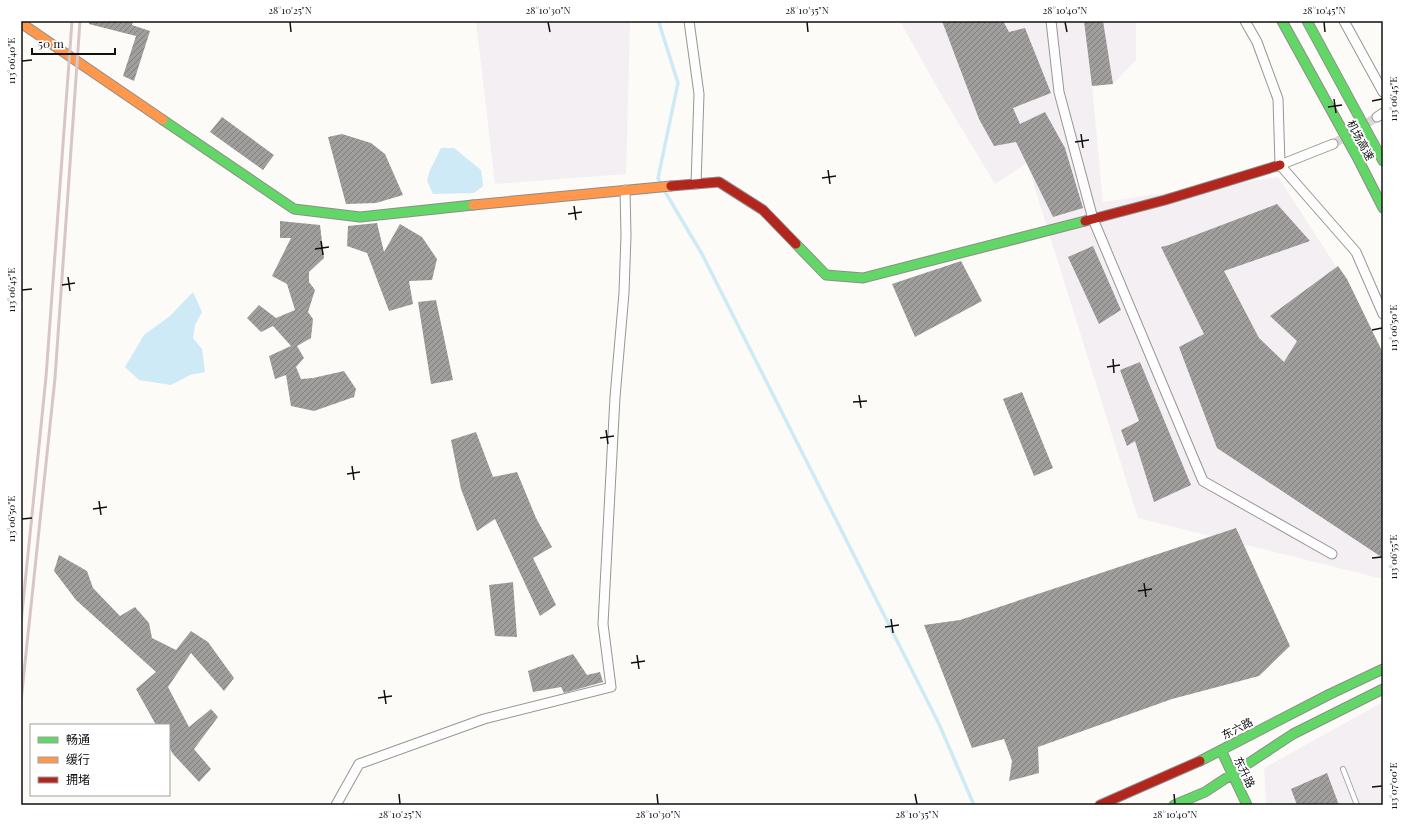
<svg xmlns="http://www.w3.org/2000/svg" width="1404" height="826" font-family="'Playfair Display','Noto Sans SC',serif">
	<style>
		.industrial { fill: #f4eff3 }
		.water { fill: #cdeaf6 }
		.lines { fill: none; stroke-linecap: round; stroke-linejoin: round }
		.stream { stroke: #cdeaf6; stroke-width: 3.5 }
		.building { fill: url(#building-hatch) }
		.street-tunnel { stroke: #d9d8d4; stroke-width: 9; stroke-dasharray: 9 4.5; stroke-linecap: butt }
		.lane-casing { stroke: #979695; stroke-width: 6 }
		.street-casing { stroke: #979695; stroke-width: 11 }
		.fast-casing { stroke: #8d8d8b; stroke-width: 11 }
		.slow-casing { stroke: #8d8d8b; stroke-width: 11 }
		.jam-casing { stroke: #8d8d8b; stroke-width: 11 }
		.lane { stroke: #fffefe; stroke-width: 4.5 }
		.street { stroke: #fffefe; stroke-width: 9 }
		.fast { stroke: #63d668; stroke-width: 9 }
		.slow { stroke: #ff974d; stroke-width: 9 }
		.jam { stroke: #b3261e; stroke-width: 9 }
		.rail { stroke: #d8c6c7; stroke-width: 3 }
		.ticks { fill: none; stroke: #111; stroke-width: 1.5 }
		.labels { text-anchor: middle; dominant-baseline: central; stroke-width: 4; stroke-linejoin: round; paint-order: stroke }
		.street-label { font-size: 11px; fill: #111; stroke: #fff }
		.neatline { fill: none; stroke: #111; stroke-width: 1.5 }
		.ticks-label { font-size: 10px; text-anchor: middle; fill: #111 }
	</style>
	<defs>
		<pattern id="building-hatch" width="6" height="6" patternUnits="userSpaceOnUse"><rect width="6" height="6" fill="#a09e9c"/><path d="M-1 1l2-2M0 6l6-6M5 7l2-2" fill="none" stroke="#817f7e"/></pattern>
	</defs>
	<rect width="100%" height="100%" fill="#fcfbf7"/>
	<path class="industrial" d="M476,21H630L626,174L495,184Z
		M900,21H1136V60L1113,84L1092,86L1103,202L1278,177L1339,271L1383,374V579L1138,518L1027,163L995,184L939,91Z
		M1383,702V805H1266L1264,768Z"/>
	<path class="water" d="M441,148H454L481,170L483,186L474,193L433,194L427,181L430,170Z
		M193,292L202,312L195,325L193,338L202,349L205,372L190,375L171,385L139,380L125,367L144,335L170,316Z"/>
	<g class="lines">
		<path class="stream" d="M659,21L660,26L678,83L658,178L661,184
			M664,190L702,254L939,724L974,805"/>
	</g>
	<path class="building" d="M89,21H133L132,25L150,31L134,81L123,76L136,36L89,24Z
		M942,21H1003L1009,32L1025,28L1051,93L1013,108L1020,124L1045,112L1065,148L1083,208L1053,217L1016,142L994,146L979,119Z
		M1084,21H1103L1113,84L1092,86Z
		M222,117L274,155L263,170L210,132Z
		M342,134L371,143L385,154L403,195L376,203L346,204L328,137Z
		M1277,204L1310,241L1224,271L1259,338L1284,362L1297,341L1270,316L1338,266L1347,279L1383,353V558L1217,448L1179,347L1204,334L1161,247L1169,245Z
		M280,221L320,225L324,258L309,272V282L315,290L308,312L313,319L311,338L297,346L304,358L296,367L301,379L313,378L344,371L356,389L354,397L314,411L291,406L286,375L275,379L269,356L291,346L273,326L261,332L247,318L259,305L276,318L295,310L287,284L272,276L291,238H280Z
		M377,223L384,252L400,224L422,237L437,259L432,280L409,281L413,304L389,311L367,253L347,246L348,226Z
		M1093,246L1121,310L1099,324L1068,257Z
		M961,261L982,301L915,337L892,284Z
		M436,300L453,380L431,384L418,302Z
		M1140,362L1191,485L1154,502L1135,441L1127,446L1121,430L1139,421L1120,370Z
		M1022,392L1053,468L1034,476L1003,399Z
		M476,432L493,477L517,472L536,518L552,547L533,558L556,605L540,616L495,519L477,531L461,489L451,440Z
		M1236,528L1290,646L1259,676L1172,699L1038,747L1039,773L1009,781L1012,761L1004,739L972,748L924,625L960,620Z
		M59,555L87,571L93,588L120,616L135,607L149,623L152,638L176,650L191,631L208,642L234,678L224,691L191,653L168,687L189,727L211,709L218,717L194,749L211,769L199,782L173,754L169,747V725H156L136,689L156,672L76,600L54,571Z
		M513,582L517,637L495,636L489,585Z
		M573,654L587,675L600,672L603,682L564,693L561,687L533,692L528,671Z
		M1327,773L1339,805H1297L1291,789Z"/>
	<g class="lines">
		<path class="street-tunnel" d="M1333,144L1377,117"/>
		<defs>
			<path id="lane" d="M1343,769L1357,805"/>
			<path id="street" d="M689,21L699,94L696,184
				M1051,21L1059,92L1093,219L1203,481L1332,554
				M1245,21L1257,42L1278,99L1280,165L1333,144
				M1344,21L1383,92
				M1377,117L1383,113
				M1280,165L1356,252L1383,314
				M336,805L359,764L484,719L611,687L603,624L615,397L624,293L626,235L625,190"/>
			<path id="fast" d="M1282,21L1357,157L1383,208
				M1307,21L1383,161
				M163,120L294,209L360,217L473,205
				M796,244L826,275L863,278L1085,221
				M1221,750L1247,805
				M1200,761L1330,694L1383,669
				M1174,805L1205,792L1293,734L1383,689"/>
			<path id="slow" d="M21,23L163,120
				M473,205L671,186"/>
			<path id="jam" d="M671,186L719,182L763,210L796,244
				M1085,221L1165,200L1280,165
				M1100,805L1200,761"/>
		</defs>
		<use href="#lane" class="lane-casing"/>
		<use href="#street" class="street-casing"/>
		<use href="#fast" class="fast-casing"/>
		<use href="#slow" class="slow-casing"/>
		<use href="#jam" class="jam-casing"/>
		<use href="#lane" class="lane"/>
		<use href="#street" class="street"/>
		<use href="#fast" class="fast"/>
		<use href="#slow" class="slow"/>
		<use href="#jam" class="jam"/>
		<path class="rail" d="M21,623L46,377L72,21
			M21,701L55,378L80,21"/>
	</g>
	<path class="ticks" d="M290,22L291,32M548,22L550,32M807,22L808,32M1065,22L1067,32M1324,22L1325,32M22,61L32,60M1334,99L1336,113M1372,101L1382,99M1328,107L1342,105M1081,134L1083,148M1075,142L1089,140M828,170L830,184M822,178L836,176M574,206L576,220M568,214L582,212M321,241L323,255M315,249L329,247M68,277L70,291M62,285L75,283M22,290L32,289M1372,330L1382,328M1113,359L1114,373M1107,367L1120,365M859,395L861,408M853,402L867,401M606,430L608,444M600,438L614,436M352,466L354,480M347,474L360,472M99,501L101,515M93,509L107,507M22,519L32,518M1372,558L1382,557M1144,583L1146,597M1138,591L1152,589M891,619L893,633M885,627L899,625M637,655L639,669M631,663L645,661M384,690L386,704M378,698L392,696M1372,787L1382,786M399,794L400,804M657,794L658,804M915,794L917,804M1174,794L1175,804"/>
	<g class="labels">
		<g class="street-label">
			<text transform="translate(1361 140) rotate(62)">机场高速</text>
			<text transform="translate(1237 728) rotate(-27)">东六路</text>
			<text transform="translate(1245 772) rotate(64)">东升路</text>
		</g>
	</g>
	<rect width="1404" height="826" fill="none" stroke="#ffffff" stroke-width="44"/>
	<rect x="30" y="724" width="140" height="72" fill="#ffffff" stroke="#a0a0a0"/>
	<rect x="38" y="737" width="20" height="6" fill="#63d668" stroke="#a0a0a0"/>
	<text x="66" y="744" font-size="12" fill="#111111">畅通</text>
	<rect x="38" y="757" width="20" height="6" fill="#ff974d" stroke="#a0a0a0"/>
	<text x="66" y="764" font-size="12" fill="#111111">缓行</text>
	<rect x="38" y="777" width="20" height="6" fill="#b3261e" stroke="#a0a0a0"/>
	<text x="66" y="784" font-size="12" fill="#111111">拥堵</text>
	<path d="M32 48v6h83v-6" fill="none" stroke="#111111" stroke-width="2"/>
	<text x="38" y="48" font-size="12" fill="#111111" stroke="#ffffff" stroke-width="3" paint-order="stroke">50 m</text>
	<rect x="22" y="22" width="1360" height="782" class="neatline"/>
	<g class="ticks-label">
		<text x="290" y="14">28°10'25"N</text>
		<text x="548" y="14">28°10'30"N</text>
		<text x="807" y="14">28°10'35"N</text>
		<text x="1065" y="14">28°10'40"N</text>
		<text x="1324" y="14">28°10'45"N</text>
		<text transform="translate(11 61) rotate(-90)" y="4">113°06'40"E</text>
		<text transform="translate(1393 99) rotate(-90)" y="4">113°06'45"E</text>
		<text transform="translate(11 290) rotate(-90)" y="4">113°06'45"E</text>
		<text transform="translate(1393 328) rotate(-90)" y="4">113°06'50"E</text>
		<text transform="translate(11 519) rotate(-90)" y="4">113°06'50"E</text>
		<text transform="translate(1393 557) rotate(-90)" y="4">113°06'55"E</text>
		<text transform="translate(1393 786) rotate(-90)" y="4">113°07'00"E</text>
		<text x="400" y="818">28°10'25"N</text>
		<text x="658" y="818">28°10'30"N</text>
		<text x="917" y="818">28°10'35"N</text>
		<text x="1175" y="818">28°10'40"N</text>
	</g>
</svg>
